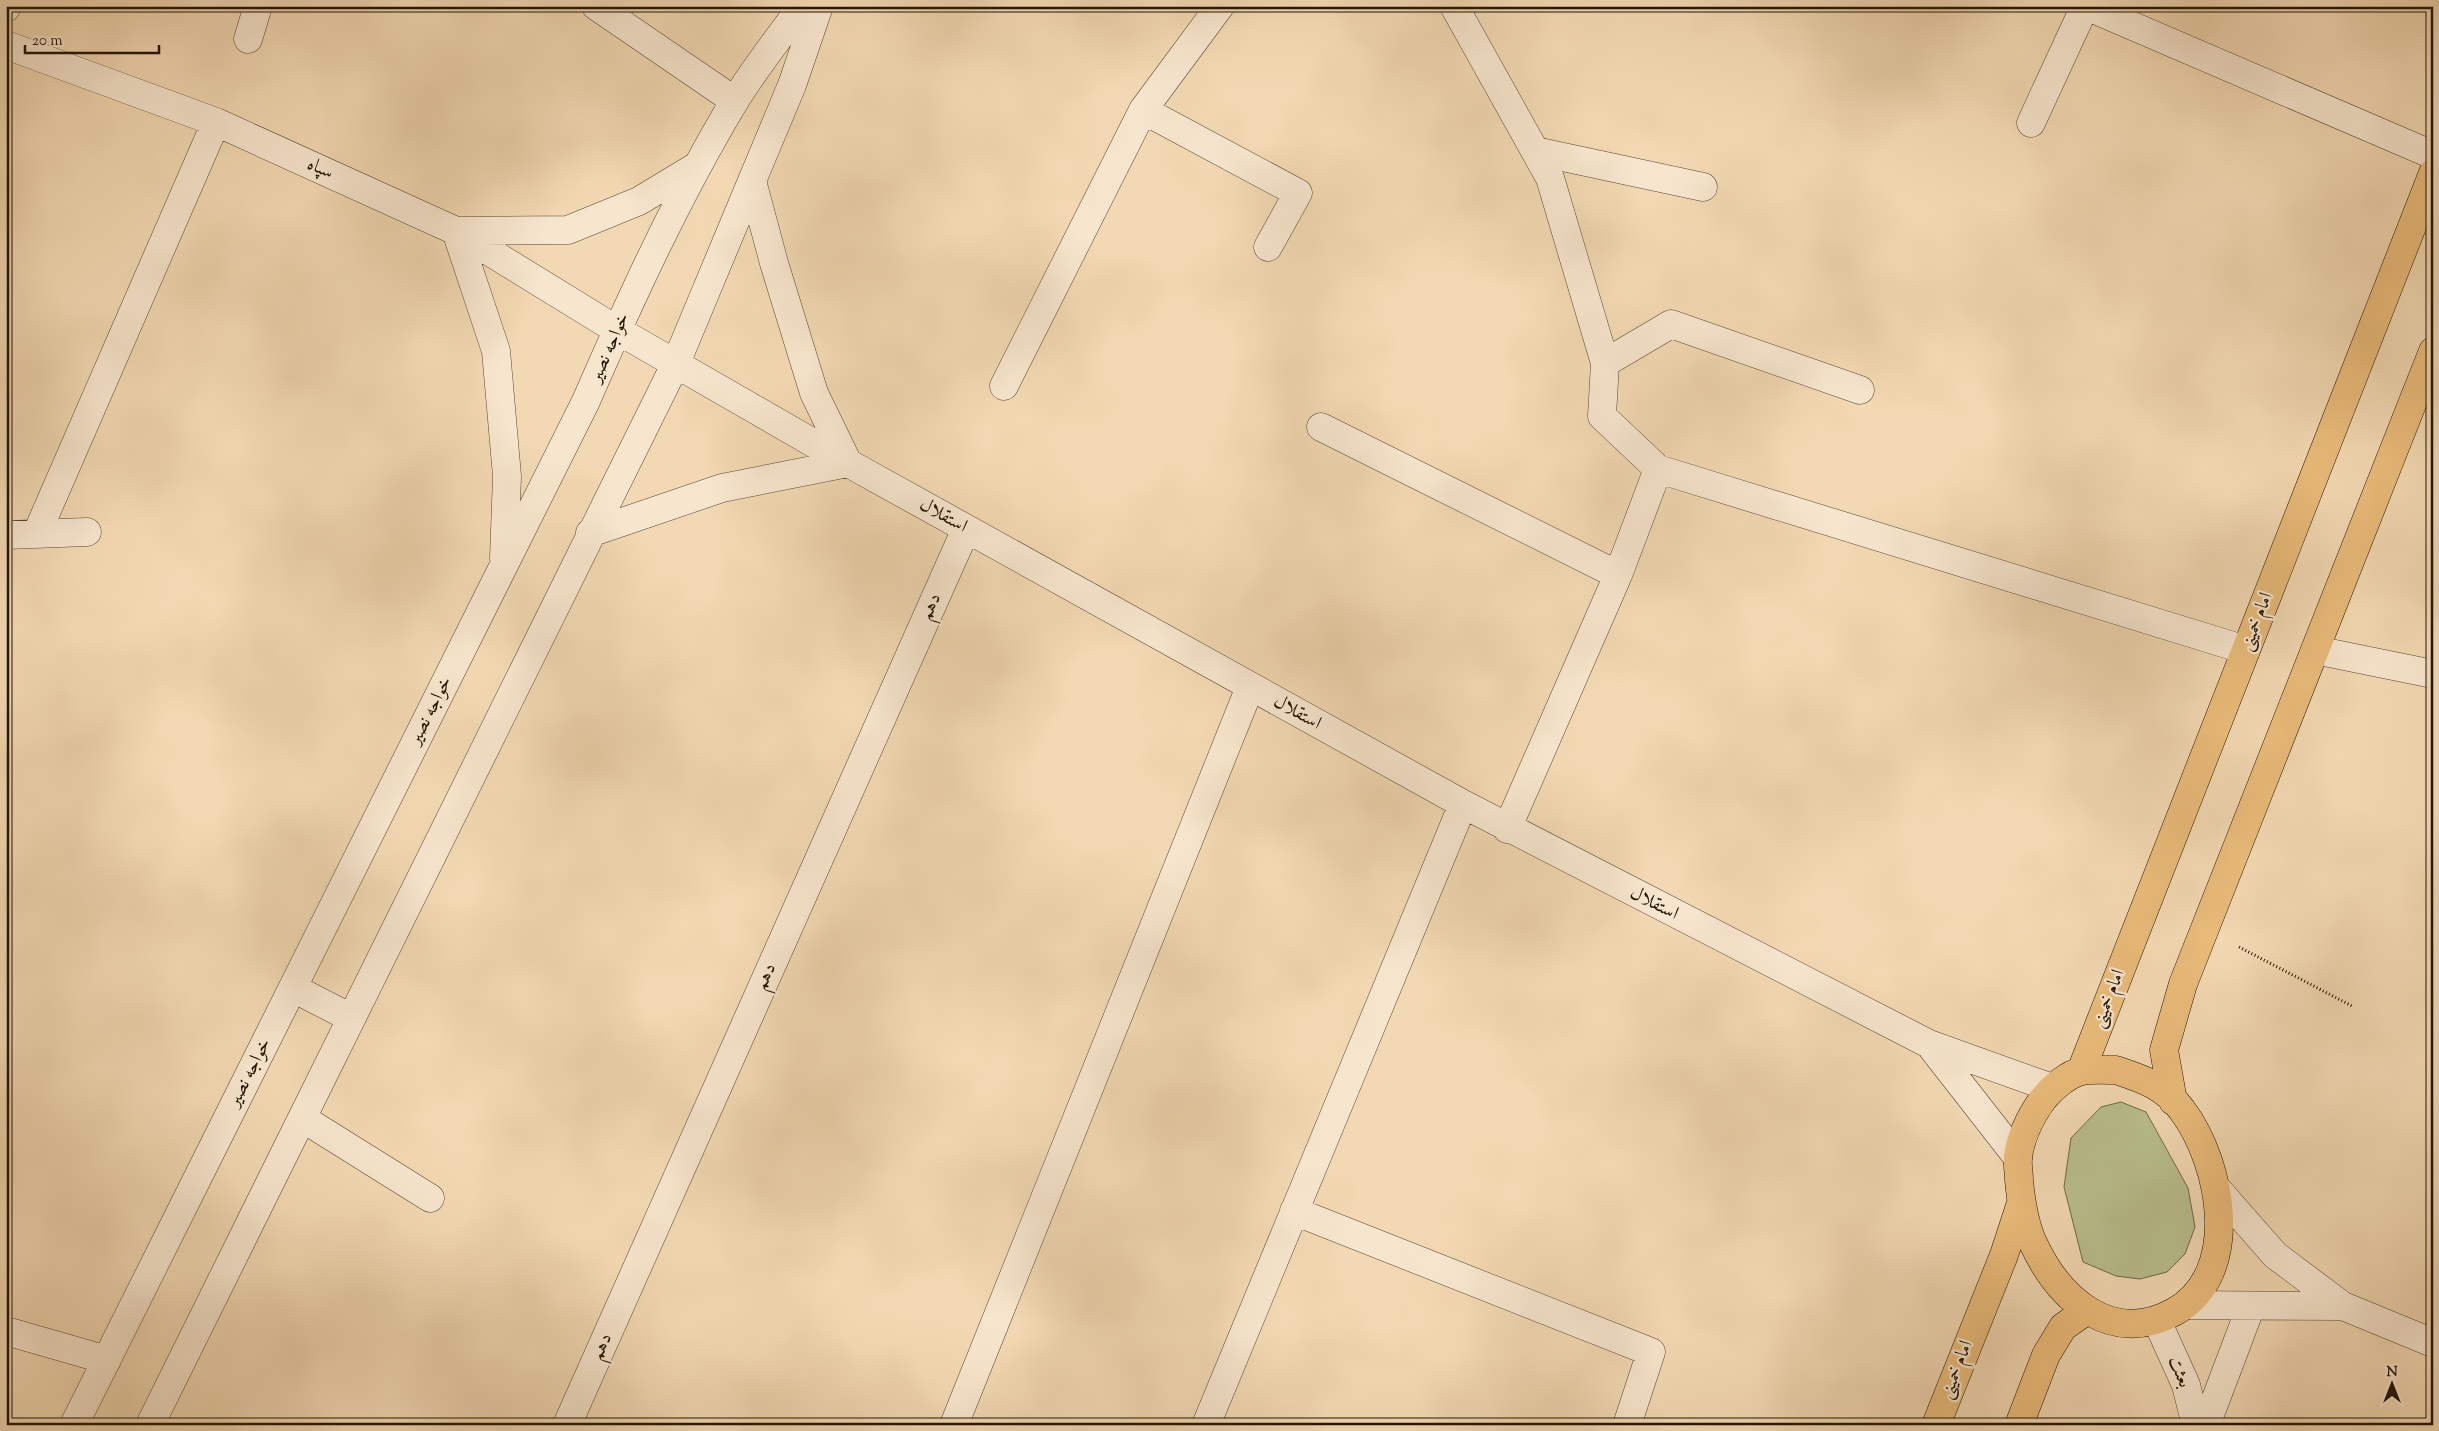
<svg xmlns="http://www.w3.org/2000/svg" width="2439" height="1431" font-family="'Sorts Mill Goudy',Amiri,serif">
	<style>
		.green { fill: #b9bf8e; stroke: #6d6a4a }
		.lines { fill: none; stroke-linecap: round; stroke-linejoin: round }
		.minor-casing { stroke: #564630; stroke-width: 29 }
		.major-casing { stroke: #211505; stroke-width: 29 }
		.path { stroke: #211505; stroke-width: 3; stroke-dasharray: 1 2.5; stroke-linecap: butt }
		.minor { stroke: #f7e6ce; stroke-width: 28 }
		.major { stroke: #eabc7a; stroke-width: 28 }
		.labels { text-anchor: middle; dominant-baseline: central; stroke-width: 4.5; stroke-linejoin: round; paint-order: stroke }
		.street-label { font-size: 19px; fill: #211505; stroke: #f7e6ce }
	</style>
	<rect width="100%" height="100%" fill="#f3d9b3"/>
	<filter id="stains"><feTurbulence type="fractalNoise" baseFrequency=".004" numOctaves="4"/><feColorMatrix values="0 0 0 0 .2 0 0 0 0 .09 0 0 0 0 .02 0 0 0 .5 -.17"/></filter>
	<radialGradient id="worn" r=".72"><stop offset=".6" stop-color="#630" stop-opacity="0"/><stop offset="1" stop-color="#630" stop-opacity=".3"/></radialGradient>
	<path class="green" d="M2121,1102L2146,1112L2188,1188L2195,1227L2185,1254L2167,1272L2140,1279L2116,1276L2083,1262L2064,1187L2071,1138L2101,1107Z"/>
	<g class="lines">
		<defs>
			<path id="minor" d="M596,6L735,101
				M1454,6L1550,178L1605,363L1602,416L1658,469
				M2086,6L2433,155
				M6,8L7,6
				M248,39L258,6
				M6,45L216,122L456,231L617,330L848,463L1463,804L1929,1044
				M1143,110L1298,193L1268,247
				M2031,123L2085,6
				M1535,151L1703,187
				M1605,363L1671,324L1860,390
				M1004,386L1143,110L1220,6
				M1321,427L1618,575
				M37,533L216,122
				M590,533L722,488L848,463L814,393L774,263L752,181
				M6,535L87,532
				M504,558L507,476L496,351L456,231L568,230L639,201L697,166
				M2315,650L2433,674
				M1507,829L1618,575L1658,469L2246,650
				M293,988L351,1018
				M302,1118L430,1198
				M2018,1158L1929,1044L2052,1088
				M2218,1190L2275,1255L2343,1306L2433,1343
				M1294,1211L1651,1352L1627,1425
				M2186,1305L2343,1306
				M2157,1321L2186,1385L2196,1425
				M6,1331L107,1360
				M74,1425L586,401C630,300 677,197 734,102C754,69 779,38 802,6
				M150,1425L676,363L792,85L819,6
				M567,1425L966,529
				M954,1425L1250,687
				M1206,1425L1463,804
				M2206,1425L2251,1306"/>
			<path id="major" d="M2116,1070C2143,1079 2165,1086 2182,1110C2222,1163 2243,1274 2174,1312C2112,1346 2060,1300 2034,1245C2024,1225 2021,1201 2019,1180C2019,1172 2017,1164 2018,1157C2021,1135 2030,1117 2043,1099C2052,1088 2068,1074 2082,1071C2093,1069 2106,1070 2116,1070Z
				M2081,1071L2433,173
				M2173,1101L2164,1050L2183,984L2433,351
				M1936,1425L2004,1255L2021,1203
				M2019,1425L2046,1355L2063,1327L2086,1311"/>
		</defs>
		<use href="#minor" class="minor-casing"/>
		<use href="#major" class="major-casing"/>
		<path class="path" d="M2239,947L2352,1006"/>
		<use href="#minor" class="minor"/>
		<use href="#major" class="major"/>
	</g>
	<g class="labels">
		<g class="street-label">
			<text transform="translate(320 169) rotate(24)">سپاه</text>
			<text transform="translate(610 348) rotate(-66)">خواجه نصیر</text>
			<text transform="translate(943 516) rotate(29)">استقلال</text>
			<text transform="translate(931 607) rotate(-66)">دهم</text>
			<text transform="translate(2257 622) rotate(-69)">امام خمینی</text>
			<text transform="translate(431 711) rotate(-63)">خواجه نصیر</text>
			<text transform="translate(1297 713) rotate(29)">استقلال</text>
			<text transform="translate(1654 904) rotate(27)">استقلال</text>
			<text transform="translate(766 977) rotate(-66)">دهم</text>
			<text transform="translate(2109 999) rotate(-69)">امام خمینی</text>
			<text transform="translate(250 1073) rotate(-63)">خواجه نصیر</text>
			<text transform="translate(602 1347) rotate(-66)">دهم</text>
			<text transform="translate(1957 1370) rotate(-69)">امام خمینی</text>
			<text transform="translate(2179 1372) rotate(68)">بعثت</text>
		</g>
	</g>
	<rect width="2439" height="1431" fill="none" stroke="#f3d9b3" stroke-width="25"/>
	<rect x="8" y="8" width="2424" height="1416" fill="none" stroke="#211505" stroke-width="2.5"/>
	<rect x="12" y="12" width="2414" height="1406" fill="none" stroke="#211505"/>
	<g transform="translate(2392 1384)" stroke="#f7e6ce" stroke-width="4" paint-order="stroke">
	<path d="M0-4L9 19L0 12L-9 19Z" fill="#211505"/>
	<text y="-8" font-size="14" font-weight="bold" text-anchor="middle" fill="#211505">N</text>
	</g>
	<path d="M25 45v8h134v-8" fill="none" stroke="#211505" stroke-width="2.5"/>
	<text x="32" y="45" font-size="15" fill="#211505" stroke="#f7e6ce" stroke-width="4" paint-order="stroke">20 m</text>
	<rect width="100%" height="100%" filter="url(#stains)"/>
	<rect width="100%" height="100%" fill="url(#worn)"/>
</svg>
